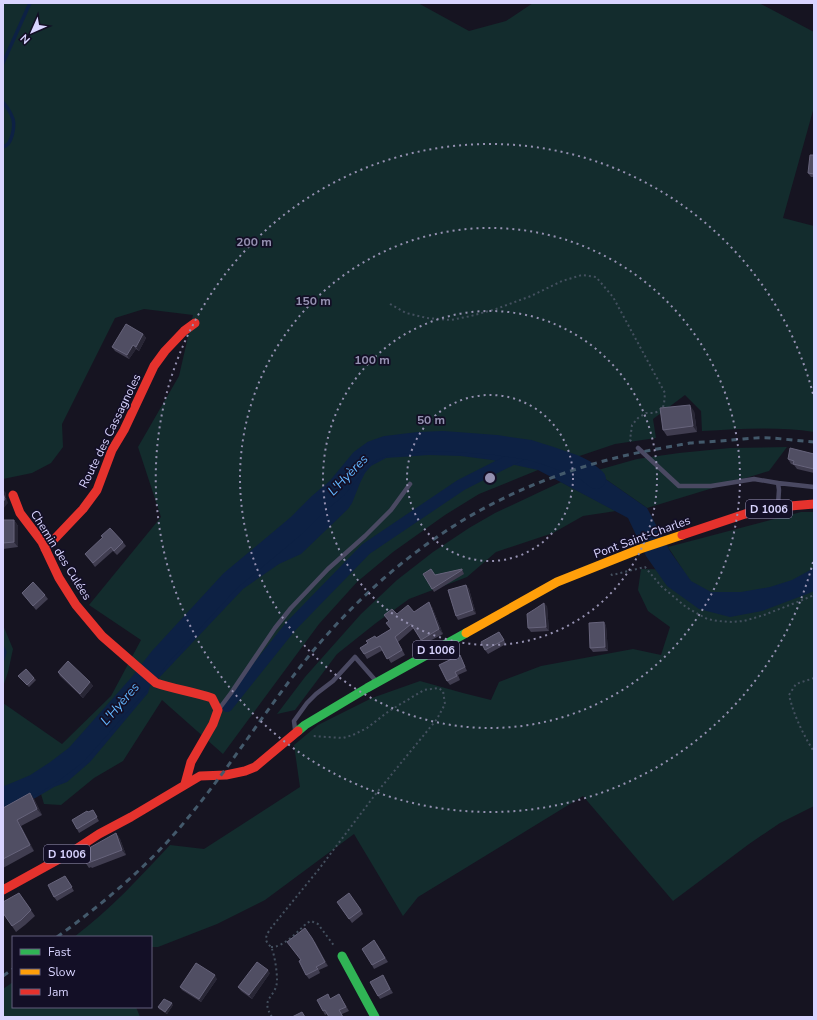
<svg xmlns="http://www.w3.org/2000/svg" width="817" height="1020" font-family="'Nunito Sans',sans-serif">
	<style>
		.green { fill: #132c2d }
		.water { fill: #0d2144 }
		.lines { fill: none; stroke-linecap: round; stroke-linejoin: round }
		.stream { stroke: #0d2144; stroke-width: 3.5 }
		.canal { stroke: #0d2144; stroke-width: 12 }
		.river { stroke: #0d2144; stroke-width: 20 }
		.path { stroke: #44505f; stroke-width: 2; stroke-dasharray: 2 3; stroke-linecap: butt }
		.lane { stroke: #4a4962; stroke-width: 4.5 }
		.fast { stroke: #30b455; stroke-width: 9 }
		.slow { stroke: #ff9f0a; stroke-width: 9 }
		.jam { stroke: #e5322d; stroke-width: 9 }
		.rail { stroke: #43596b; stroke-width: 3; stroke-dasharray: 6 5; stroke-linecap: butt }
		.wall { fill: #403d50 }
		.shaded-wall { fill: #282635 }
		.building { fill: #504e63; stroke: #66637b }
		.ring { fill: none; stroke: #9591b1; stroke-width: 2; stroke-dasharray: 2 4 }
		.labels { text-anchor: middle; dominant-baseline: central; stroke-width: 3.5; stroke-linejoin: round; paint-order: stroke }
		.shield { fill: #130f26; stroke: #9e99be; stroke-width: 1 }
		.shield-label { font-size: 11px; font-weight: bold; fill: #d9d4ff }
		.street-label { font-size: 12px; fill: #d9d4ff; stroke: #130f26 }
		.water-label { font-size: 13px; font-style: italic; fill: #62b6ff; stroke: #130f26 }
		.centre { fill: #9591b1; stroke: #130f26; stroke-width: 2 }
		.ring-label { font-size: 12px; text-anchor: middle; font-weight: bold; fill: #9591b1; stroke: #130f26; stroke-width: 3.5; stroke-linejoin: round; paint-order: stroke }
	</style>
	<rect width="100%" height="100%" fill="#161421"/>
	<path class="green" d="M3,3H418L469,31L506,21L533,3H759L814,32V107L783,218L814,226V432C777,426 739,429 702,431L701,411L685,395L653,419L656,438L615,444L538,470L479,494L445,515L393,552L357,582L319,624L223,754L162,700L123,761L94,778L61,805L44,804L41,794V780L35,784L3,796V703L62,744L111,696L141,640L89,605L161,517L138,447L179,376L193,315L144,309L115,318L62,424L63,447L51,463L32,473L3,479Z
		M787,447L769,471L647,508L604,478L591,472L637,459L679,453L730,448Z
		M561,482L616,511L583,516L553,533L496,552L467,577L409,599L376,623L337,654L295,710L277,714L305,677L361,614L397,580L433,552L469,528L495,513Z
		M801,512H814V806L780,823L749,844L673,901L583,796L418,897L403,916L354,834L265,900L217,924L158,947H151V937H74C110,910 140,877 170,845L204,849L300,787L294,745L318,725L372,698L420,681L463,693L491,700L499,682L541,666L633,649L661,655L670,627L648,611L638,590L641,569L683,570L668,547Z
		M3,625L13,649L8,672L3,687Z
		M13,982V1007H136L140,1017H3V989Z"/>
	<path class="water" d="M443,441L496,445L530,450L575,465L604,478L647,508L670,551L691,581L711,592H741L770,587L792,580L814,568V591L807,594L762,611L730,617L699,609L667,586L646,556L628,518L538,470L492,460L461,456L429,455L386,458L371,466L365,473L360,483L352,503L348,509L301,554L279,564L243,589L158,679L151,682L148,693L90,762L67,782L54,787L3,817V796L9,795L35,784L55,771L76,755L139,684L160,657L230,581L297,525L361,459C365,456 368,453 372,451C388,442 424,442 443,441Z"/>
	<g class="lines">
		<path class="stream" d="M3,63L30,3
			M3,102C7,107 11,113 13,119C15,127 12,145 3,147
			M3,648L5,652L3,659"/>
		<path class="canal" d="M227,706L291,626L366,549L461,485L530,450"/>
		<path class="river" d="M3,796L9,795L35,784L55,771L76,755L139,684L160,657L230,581L297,525L318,504L337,488L361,459L372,451L386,446L419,442L443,441L496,445L530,450L549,456L575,465L585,470L596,479"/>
		<path class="path" d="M390,304L406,313L427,318L451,320L471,316L496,309L531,296L562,281L582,275L596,277L613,297L665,393L664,404L662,410L654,413H646L638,418L632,425L630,440L633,443
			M611,574L612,575L645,567L661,586L686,607L707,619L718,621L732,622L744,621L764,615L800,601L814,595
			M814,678L796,684L789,695C794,716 803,734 814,752
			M271,947C283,948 299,930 307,923L311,921L318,924L335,947
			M272,1017C259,997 277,998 277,980C277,972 275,957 272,949C271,946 266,943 266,939C266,935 269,931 271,928L319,869L378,791L437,719L445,704L443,691L438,688L424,690L389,711L367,728L353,735L343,738L312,736"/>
		<path class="lane" d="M638,448L679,486H711L754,479L778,483L779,490L778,505
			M778,483L814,487
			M219,709L231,693L275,628L291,608L328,569L365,536L391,510L410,484
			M295,729L294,721L307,703L316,694L333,681L355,657L376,681"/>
		<path class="fast" d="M298,731L305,725L367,688L466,633
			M342,956L375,1017"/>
		<path class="slow" d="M466,633L557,582L640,549L682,535"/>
		<path class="jam" d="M13,495L20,513L42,542L59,578L76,605L102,636L156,683C174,689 194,692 212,698L218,710L213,724L191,762L185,784
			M682,535L745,514L778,507L814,504
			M45,549L83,509L97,490L112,450L124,430L154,366L165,351L184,331L195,323
			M3,890L70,853L99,834L131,817L200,776L226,775L245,771L255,767L298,731"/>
		<path class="rail" d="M57,937C97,908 136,876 169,840C220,783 260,717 308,657C352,603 405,555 465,519C524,484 590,461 657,449C668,447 679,445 690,443C700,442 709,442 719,441C736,440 754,437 771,438C785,439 800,441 814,442
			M3,976L13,969"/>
	</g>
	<path class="wall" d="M814,155V177H811L808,173Z
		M143,334L146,338L139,351L136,349L129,359L115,351L112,347Z
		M694,411L697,432L667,436L663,430Z
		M814,454V473L797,469L794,465L791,464L788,459Z
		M3,520H14L18,526V547L3,549Z
		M123,542L126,546L117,555L113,551L95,567L85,554Z
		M462,569L464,574L434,592L423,574L435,575Z
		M466,585L469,589L476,614L458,620L456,616Z
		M22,593L45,595L48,599L36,610Z
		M547,606L549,631L531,632L528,628Z
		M432,607L443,634L424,644L414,628L398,642L405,655L391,663L383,650L367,659L364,654L376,638L391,629L389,621L397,614L414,612Z
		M604,622L606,626L608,651L593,652L590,648Z
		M502,636L506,644L488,654L485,650Z
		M462,659L467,671L458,675L460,680L450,685L447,681Z
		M58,672L90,682L93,686L83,698L60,676Z
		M18,676L34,678L36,680L29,687Z
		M30,793L34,799L42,815L21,826L34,851L3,868V808Z
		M88,812L95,814L99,821L79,833L77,829Z
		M116,833L120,839L126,855L92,868L91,867L89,868L85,862Z
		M65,876L74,891L57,901L54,897Z
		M19,893L35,916L25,925L16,932L3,913Z
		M337,902L361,910L363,914L352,923Z
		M315,942L328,966L319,970L320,973L309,979L306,975L301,960Z
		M377,944L388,962L374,969L372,965Z
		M270,973L252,999L241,991L238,987Z
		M217,979L201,1002L182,990L180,987Z
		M385,979L393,993L380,999L378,996Z
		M339,994L349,1011L342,1014H327L325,1015L323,1011Z
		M173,1005L167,1014L159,1009L158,1007Z"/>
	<path class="shaded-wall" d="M143,334L146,338L139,351L136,347Z
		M133,345L136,349L129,359L127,355Z
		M690,405L694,411L697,432L693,426Z
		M3,489L6,493V497L8,503L3,509Z
		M14,520L18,526V547L14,542Z
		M466,585L469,589L476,614L473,610Z
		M429,602L432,607L443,634L439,629Z
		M544,603L547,606L549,631L546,627Z
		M604,622L606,626L608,651L605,647Z
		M90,682L93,686L83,698L80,694Z
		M30,793L34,799L42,815L37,809Z
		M17,820L21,826L34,851L30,845Z
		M116,833L120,839L126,855L122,850Z
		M312,938L315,942L328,966L325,962Z
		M268,970L270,973L252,999L249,995Z
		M215,975L217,979L201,1002L199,999Z
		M172,1003L173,1005L167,1014L165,1012Z"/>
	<path class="building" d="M810,155H814V174L808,173Z
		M126,324L143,334L136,347L133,345L127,355L112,347Z
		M690,405L693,426L663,430L660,408Z
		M790,448L814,454V469L793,464L794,461L788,459Z
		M3,489V493L5,499L3,502Z
		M3,520H14V542L3,543Z
		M110,528L123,542L114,551L111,547L93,563L85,554L103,537L101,536Z
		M431,569L435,575L462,569V570L432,589L423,574Z
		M33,582L45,595L33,606L22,593Z
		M466,585L473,610L456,616L448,590Z
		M429,602L439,629L421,640L411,624L395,637L402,650L387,659L380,646L364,654L360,648L368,643L366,641L375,636L376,638L391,629L386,623L389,621L384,615L392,609L397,614L408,605L414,612Z
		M544,603L546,627L528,628L527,614L535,609Z
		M604,622L605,647L590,648L589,623Z
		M499,632L504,640L485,650L481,642Z
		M460,655L465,667L455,672L457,676L447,681L439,665Z
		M68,661L90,682L80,694L58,672Z
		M26,669L34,678L27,685L18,676Z
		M30,793L37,809L17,820L30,845L3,859V808Z
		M93,810L97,817L77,829L72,820L87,811L88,812Z
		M116,833L122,850L88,863L87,862H85L82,852Z
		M65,876L72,887L54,897L48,885Z
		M19,893L31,910L21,920L12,926L3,913V902Z
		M349,893L361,910L349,919L337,902Z
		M305,928L312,938L325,962L316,967L318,969L306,975L299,961L301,960L287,942Z
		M374,940L385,958L372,965L362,949Z
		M257,962L268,970L249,995L238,987Z
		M196,963L215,975L199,999L180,987Z
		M383,975L390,989L378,996L370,982Z
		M328,994L330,999L339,994L346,1007L339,1010L343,1017H329L325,1010L323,1011L317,1000Z
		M164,999L172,1003L165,1012L158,1007Z
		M302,1012L305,1017H292Z"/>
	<g class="ring">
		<circle cx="490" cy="478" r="83"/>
		<circle cx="490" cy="478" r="167"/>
		<circle cx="490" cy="478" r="250"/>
		<path d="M813 562A334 334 0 1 1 813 394"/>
	</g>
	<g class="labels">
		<g class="shield">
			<rect x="746" y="500" width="46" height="18" rx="3"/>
			<rect x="413" y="641" width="46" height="18" rx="3"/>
			<rect x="44" y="845" width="46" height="18" rx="3"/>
		</g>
		<g class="shield-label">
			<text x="769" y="509">D 1006</text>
			<text x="436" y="650">D 1006</text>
			<text x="67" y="854">D 1006</text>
		</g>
		<g class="street-label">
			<text transform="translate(110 431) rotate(-64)">Route des Cassagnoles</text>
			<text transform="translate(642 537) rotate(-20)">Pont Saint-Charles</text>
			<text transform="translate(61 555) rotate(58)">Chemin des Culées</text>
		</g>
		<g class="water-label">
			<text transform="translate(348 475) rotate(-46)">L'Hyères</text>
			<text transform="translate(120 704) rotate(-49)">L'Hyères</text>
		</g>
	</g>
	<circle cx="490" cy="478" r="6" class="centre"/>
	<g class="ring-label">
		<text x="254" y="246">200 m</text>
		<text x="313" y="305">150 m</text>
		<text x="372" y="364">100 m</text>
		<text x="431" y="424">50 m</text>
	</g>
	<rect width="817" height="1020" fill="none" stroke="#d9d4ff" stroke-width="8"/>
	<rect x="12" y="936" width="140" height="72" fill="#130f26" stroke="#625e7d"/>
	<rect x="20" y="949" width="20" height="6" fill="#30b455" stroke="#625e7d"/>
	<text x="48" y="956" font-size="12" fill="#d9d4ff">Fast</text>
	<rect x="20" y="969" width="20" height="6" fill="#ff9f0a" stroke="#625e7d"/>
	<text x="48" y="976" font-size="12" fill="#d9d4ff">Slow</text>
	<rect x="20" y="989" width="20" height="6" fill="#e5322d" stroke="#625e7d"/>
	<text x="48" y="996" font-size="12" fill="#d9d4ff">Jam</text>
	<g transform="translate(32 32) rotate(225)" stroke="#130f26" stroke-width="3" paint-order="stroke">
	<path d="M0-3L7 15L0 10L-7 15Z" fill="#d9d4ff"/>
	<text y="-6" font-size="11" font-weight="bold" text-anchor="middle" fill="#d9d4ff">N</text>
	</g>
</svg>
